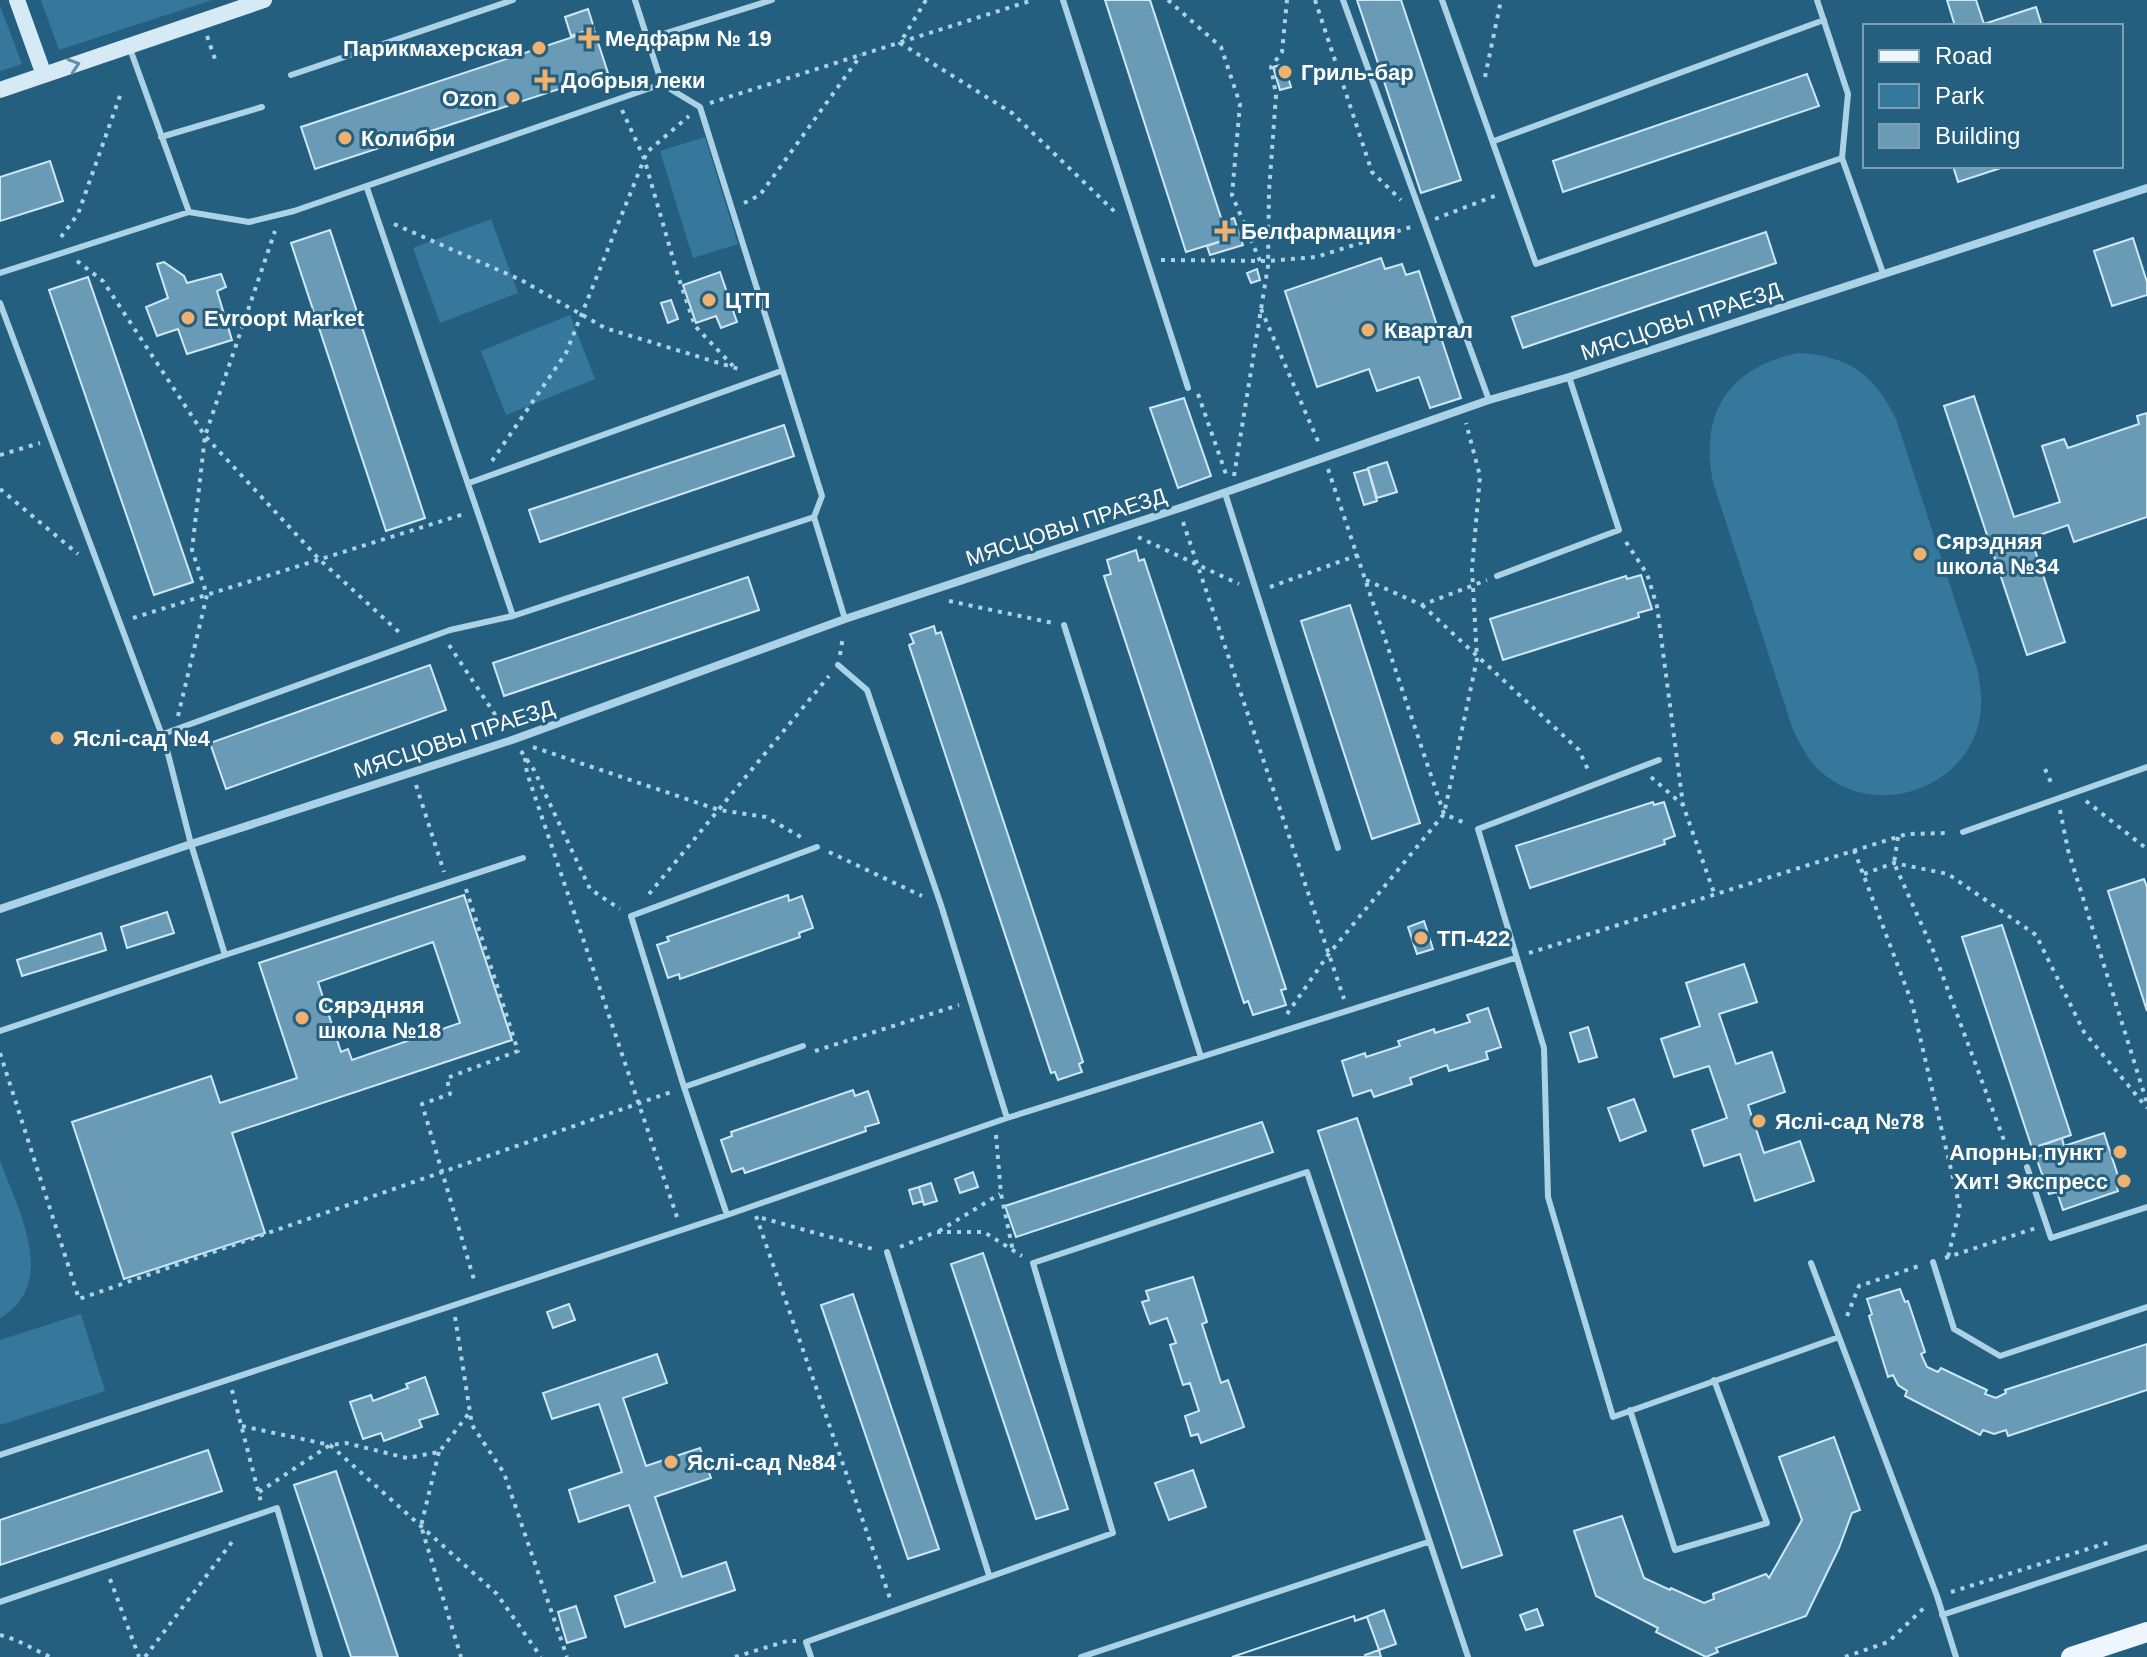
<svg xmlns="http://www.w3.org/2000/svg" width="2147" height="1657" font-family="Helvetica,sans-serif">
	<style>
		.green { fill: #36789b }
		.building { fill: #6a9bb6; stroke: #cfe8f5; stroke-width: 2; fill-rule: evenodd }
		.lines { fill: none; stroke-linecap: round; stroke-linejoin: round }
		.path { stroke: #acd2e6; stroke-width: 4; stroke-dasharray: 4 6; stroke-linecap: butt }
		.service { stroke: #acd2e6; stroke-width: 6 }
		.minor { stroke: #acd2e6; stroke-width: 8 }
		.secondary { stroke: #d5eaf5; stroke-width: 16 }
		.primary { stroke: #edf6fd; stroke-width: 20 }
		.oneway { stroke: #6390a8 }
		.poi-dot { fill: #efb170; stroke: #255f7f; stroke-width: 3 }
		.labels { text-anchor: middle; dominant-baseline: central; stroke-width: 6; stroke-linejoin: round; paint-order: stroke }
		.poi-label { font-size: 22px; font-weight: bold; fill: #fff; stroke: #255f7f; text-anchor: start }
		.street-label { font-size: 22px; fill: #fff; stroke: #255f7f }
	</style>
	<rect width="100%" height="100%" fill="#255f7f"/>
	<path class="green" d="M41,0H212L59,50Z
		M0,6L22,64L0,71Z
		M705,137L738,244L693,258L660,151Z
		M491,219L518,293L440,323L413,248Z
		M570,315L595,379L506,415L481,351Z
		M1798,353C1849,356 1874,374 1896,419L1977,668C1980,684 1983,700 1980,717C1968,789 1874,821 1820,771C1808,760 1801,745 1793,730L1713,482C1699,413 1729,367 1798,353Z
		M0,1160C17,1209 60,1283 0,1318Z
		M81,1314L105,1391L0,1425V1340Z"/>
	<path class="building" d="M1105,0H1150L1228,239L1186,252Z
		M1357,0H1401L1461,180L1421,193Z
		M1947,0H1976L1984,24L2036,7L2042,26H1955Z
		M588,9L594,28L571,36L565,17Z
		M594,30L608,73L315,169L301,127Z
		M1284,64L1291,87L1280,90L1273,67Z
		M1807,74L1819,106L1563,192L1553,161Z
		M50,161L63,201L0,221V177Z
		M1953,166H2007L1958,182Z
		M1234,218L1243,245L1210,255L1207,246L1228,239L1222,222Z
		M330,230L425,518L386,531L291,243Z
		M1766,232L1776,263L1523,348L1512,317Z
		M2133,238L2147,282V295L2112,306L2094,251Z
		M1381,258L1385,269L1402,264L1406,275L1419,271L1461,398L1430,408L1419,377L1377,391L1369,369L1317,387L1285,291Z
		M164,262L184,276L187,283L221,274L226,287L217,291L232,340L187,354L178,329L157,336L146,307L168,298L157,264Z
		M1257,269L1260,280L1251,283L1247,273Z
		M720,272L737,322L721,328L716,316L696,323L683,285Z
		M88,277L193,582L154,595L49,290Z
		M671,300L678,319L668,323L661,303Z
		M1974,396L2014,517L2060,502L2042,446L2064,439L2068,448L2139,424L2137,416L2147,413V517L2074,542L2068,525L2031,538L2065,642L2027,655L1944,406Z
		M1184,398L1211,476L1178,488L1150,408Z
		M784,425L794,456L540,542L529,510Z
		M1387,462L1397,492L1377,498L1368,468Z
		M1368,469L1377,501L1364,505L1354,473Z
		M1136,550L1139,561L1144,559L1286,989L1281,990L1286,1005L1253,1015L1248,1001L1244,1003L1104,576L1111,574L1107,560Z
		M1641,575L1652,609L1638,613L1639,617L1503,660L1490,619L1626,576L1627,579Z
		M748,577L759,610L504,696L493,663Z
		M1350,605L1420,823L1372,839L1301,621Z
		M934,626L936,634L941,632L1083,1062L1079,1064L1082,1072L1058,1080L1055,1072L1051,1073L909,645L914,643L910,634Z
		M430,665L446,710L226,789L210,743Z
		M1653,802L1654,805L1664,802L1675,836L1664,840L1665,844L1530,888L1516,846Z
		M2144,879L2147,887V1011L2108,891Z
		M464,895L512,1040L232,1133L265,1233L124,1279L72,1122L211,1076L220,1103L297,1078L259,963ZM433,942L460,1023L352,1060L348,1049L341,1052L318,982Z
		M788,895L789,901L802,896L813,928L799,933L800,937L680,979L679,974L668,978L657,945L669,941L667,937Z
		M167,912L174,933L127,948L121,927Z
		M1424,921L1433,949L1417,954L1408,927Z
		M2002,925L2071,1135L2032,1148L1962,937Z
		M101,933L106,950L22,976L17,960Z
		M1744,964L1757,1002L1719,1014L1736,1064L1772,1052L1785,1092L1748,1105L1764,1153L1800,1141L1814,1181L1755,1201L1740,1154L1704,1166L1692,1130L1727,1118L1709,1066L1674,1077L1661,1039L1700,1026L1686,983Z
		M1488,1008L1501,1047L1486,1052L1488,1059L1449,1071L1447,1065L1410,1078L1412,1084L1374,1097L1371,1090L1353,1096L1342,1061L1365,1053L1366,1057L1400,1046L1398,1041L1434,1029L1435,1033L1470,1022L1467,1015Z
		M1588,1027L1597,1057L1579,1062L1570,1033Z
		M853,1090L855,1096L868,1091L879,1123L865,1127L866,1131L745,1173L743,1168L732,1172L721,1140L732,1136L731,1132Z
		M1634,1099L1646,1131L1620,1141L1608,1108Z
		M1357,1118L1502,1555L1462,1568L1318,1131Z
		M1262,1122L1273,1152L1016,1237L1005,1206Z
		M2104,1133L2120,1182L2116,1184L2118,1191L2063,1210L2057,1192L2049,1194L2036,1157L2046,1154L2043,1145L2062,1138L2064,1146Z
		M973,1172L978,1187L960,1193L955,1179Z
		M931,1183L937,1201L924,1205L919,1187Z
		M919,1187L923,1201L913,1204L909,1190Z
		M983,1253L1068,1509L1036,1519L951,1264Z
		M1193,1277L1207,1322L1202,1324L1221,1383L1228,1380L1244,1427L1201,1443L1198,1434L1191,1436L1185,1416L1199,1411L1190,1383L1183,1385L1170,1345L1176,1343L1167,1318L1150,1324L1142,1302L1149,1300L1146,1291Z
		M1900,1289L1905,1302L1908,1301L1925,1352L1921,1354L1927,1367L1938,1372L1941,1368L1987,1390L1985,1394L1996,1398L2006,1393L2005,1390L2147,1344V1390L2008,1436L2006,1430L1994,1434L1983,1430L1980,1435L1905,1396L1907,1391L1898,1385L1893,1375L1888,1377L1869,1316L1872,1314L1867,1299Z
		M853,1294L939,1549L908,1559L821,1305Z
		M569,1304L575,1320L553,1328L547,1312Z
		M657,1354L667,1383L623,1398L646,1466L700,1448L711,1478L655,1497L682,1577L726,1562L735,1590L625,1627L615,1596L655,1582L629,1505L579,1522L569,1490L622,1472L599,1404L552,1419L543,1393Z
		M425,1377L438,1414L419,1420L422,1427L384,1441L381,1433L363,1439L350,1402L371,1395L373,1401L389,1395L408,1388L406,1384Z
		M1834,1437L1860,1510L1852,1513L1839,1548L1806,1616L1716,1648L1718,1652L1706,1657L1656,1632L1658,1628L1596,1596L1574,1531L1622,1516L1644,1578L1670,1590L1671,1588L1704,1603L1714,1599L1713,1594L1766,1574L1769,1578L1802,1520L1779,1457Z
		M208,1450L222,1491L0,1565V1520Z
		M1193,1470L1206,1507L1169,1520L1155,1483Z
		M336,1471L398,1657H351L294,1485Z
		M576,1606L586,1637L567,1643L558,1612Z
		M1537,1609L1543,1625L1526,1630L1520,1615Z
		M1384,1610L1396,1644L1379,1650L1381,1657H1232L1354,1616L1355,1621Z
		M1354,1616L1355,1621L1367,1617L1379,1650L1365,1655L1366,1657H1232Z"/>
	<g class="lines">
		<path class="path" d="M926,0L900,43L1012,113L1115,212
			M1168,0L1221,47L1240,104L1232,195L1260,261
			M1315,0L1372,172L1401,200
			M207,36L216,62
			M1485,77L1501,0
			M710,103L1033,0
			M622,110L644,158L678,276L695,326L733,366
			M744,203L760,195L861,55
			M1435,219L1497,195
			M394,224L521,280L605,328L742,370
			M61,237L78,214L121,93
			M1161,260L1268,261L1316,257L1411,227
			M77,261L103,281L205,436L319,559L400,633
			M1261,309L1320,446
			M1198,394L1227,477
			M0,455L40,443
			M492,461L566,353L647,152L689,116
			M1328,469L1444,814L1465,823
			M1234,476L1268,266L1269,191L1276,95L1271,67L1282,52L1287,0
			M0,489L78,554
			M1183,522L1344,999
			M1138,537L1239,584
			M1626,542L1647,574L1657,606L1683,805L1714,893
			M1366,580L1422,605L1487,580
			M1270,587L1358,555
			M949,601L1053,623
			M1422,605L1579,750L1589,772
			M133,618L464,514
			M449,645L504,728
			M840,655L843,636
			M178,716L207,595L192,550L205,436L275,231
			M533,747L719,810L766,817L804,839
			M521,751L534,770L590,889L620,909
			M525,758L527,773L677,1217
			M2045,769L2053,787
			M1651,777L1683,805
			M416,785L444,872
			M2086,801L2147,849
			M2060,810L2068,850L2147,1103
			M1898,837L1894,863L1933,950L2008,1151L2019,1160
			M1854,850L1912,1003L1960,1208L1948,1257
			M829,852L922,896
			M1864,874L1894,863L1948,874L2036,935L2084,1032L2147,1108
			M466,889L518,1051L447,1078L450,1094L422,1104L475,1283
			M649,894L829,676
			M1529,953L1907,834L1949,833
			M1287,1014L1328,955L1444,814L1477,659L1472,569L1480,476L1466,423
			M815,1051L959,1005
			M0,1053L79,1299L674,1091
			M996,1135L1001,1194L1013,1251
			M756,1216L891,1601
			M762,1218L873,1249
			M939,1231L1000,1194
			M900,1247L936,1232H984L1022,1256
			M1945,1258L2036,1228
			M1847,1316L1859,1286L1922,1265
			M455,1317L472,1425L504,1473L567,1657
			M232,1390L261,1502
			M242,1426L330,1445L497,1594L541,1657
			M439,1452L421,1526L461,1657
			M259,1492L330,1445L346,1443L407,1458L439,1452L470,1412
			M110,1579L139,1657
			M1951,1592L2110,1542
			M0,1635L16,1640L50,1657
			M145,1657L235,1538
			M735,1657L787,1641H796
			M1845,1657L1888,1642L1926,1606"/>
		<path class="service" d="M635,0L662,84L700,107L822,496L814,517L845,619
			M1063,0L1188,388
			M1343,0L1489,400
			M1442,0L1536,264L1842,158
			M1817,0L1848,94L1842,158L1883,273
			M647,39L772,0
			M291,75L513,0
			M161,137L262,107
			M1494,141L1824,20
			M367,188L513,616
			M189,212L249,222L294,211L662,84
			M0,273L189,212L129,46
			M0,303L166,746L191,844L225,955L0,1031
			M469,483L781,371
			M1225,493L1338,848
			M1497,576L1619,530L1569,377
			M1064,625L1201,1057
			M838,665L867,690L941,905L1007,1118
			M164,739L163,734L450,630L513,616L814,517
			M1659,760L1478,829L1544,1048L1548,1197L1613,1417L1839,1337
			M1963,832L2147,767
			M225,955L523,858
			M684,1087L803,1046
			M2027,1167L2051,1238L2147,1207
			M727,1215L684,1087L631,916L817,847
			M887,1252L989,1575
			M1933,1262L1954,1329L2000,1356L2147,1307
			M1811,1263L1937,1596L1956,1657
			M1630,1410L1675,1550L1767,1523L1714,1380
			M0,1455L727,1215L1007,1118L1515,958
			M0,1602L277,1508L320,1657
			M1942,1615L2147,1547
			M811,1657L806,1642L1113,1533L1033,1263L1307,1172L1468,1657
			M1081,1657L1428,1542"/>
		<path class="minor" d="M0,909L191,844L512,740L845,619L1186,506L1489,400L1569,377L2147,188"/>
		<path class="secondary" d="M17,0L44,75
			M0,90L264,0"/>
		<path class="primary" d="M2071,1657L2147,1632"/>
	</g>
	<defs><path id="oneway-chevron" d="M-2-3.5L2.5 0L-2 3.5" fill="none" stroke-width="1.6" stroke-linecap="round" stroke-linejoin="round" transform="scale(2)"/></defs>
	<use class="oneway" href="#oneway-chevron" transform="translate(74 65) rotate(-18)"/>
	<g class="poi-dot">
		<path d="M585 26h8v8h8v8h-8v8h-8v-8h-8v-8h8z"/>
		<circle cx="539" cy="48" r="8"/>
		<circle cx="1285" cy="72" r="8"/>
		<path d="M541 68h8v8h8v8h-8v8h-8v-8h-8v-8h8z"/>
		<circle cx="513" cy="98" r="8"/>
		<circle cx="345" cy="138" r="8"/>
		<path d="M1221 219h8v8h8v8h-8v8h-8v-8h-8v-8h8z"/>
		<circle cx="709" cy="300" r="8"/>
		<circle cx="188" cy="318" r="8"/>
		<circle cx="1368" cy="330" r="8"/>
		<circle cx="1920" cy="554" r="8"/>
		<circle cx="57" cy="738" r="8"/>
		<circle cx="1421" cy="938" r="8"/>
		<circle cx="302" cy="1018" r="8"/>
		<circle cx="1759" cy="1121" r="8"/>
		<circle cx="2120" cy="1152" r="8"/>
		<circle cx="2124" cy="1181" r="8"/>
		<circle cx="671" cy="1462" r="8"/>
	</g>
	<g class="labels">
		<g class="poi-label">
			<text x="605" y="38">Медфарм № 19</text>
			<text x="523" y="48" text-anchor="end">Парикмахерская</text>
			<text x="1301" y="72">Гриль-бар</text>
			<text x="561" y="80">Добрыя леки</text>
			<text x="497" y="98" text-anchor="end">Ozon</text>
			<text x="361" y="138">Колибри</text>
			<text x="1241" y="231">Белфармация</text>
			<text x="725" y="300">ЦТП</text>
			<text x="204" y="318">Evroopt Market</text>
			<text x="1384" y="330">Квартал</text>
			<text x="1936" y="541">Сярэдняя<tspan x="1936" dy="25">школа №34</tspan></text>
			<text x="73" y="738">Яслі-сад №4</text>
			<text x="1437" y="938">ТП-422</text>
			<text x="318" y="1005">Сярэдняя<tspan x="318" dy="25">школа №18</tspan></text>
			<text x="1775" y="1121">Яслі-сад №78</text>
			<text x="2104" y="1152" text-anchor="end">Апорны пункт</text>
			<text x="2108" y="1181" text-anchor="end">Хит! Экспресс</text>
			<text x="687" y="1462">Яслі-сад №84</text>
		</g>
		<g class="street-label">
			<text transform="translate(1681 321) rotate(-18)">МЯСЦОВЫ ПРАЕЗД</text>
			<text transform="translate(1066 527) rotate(-18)">МЯСЦОВЫ ПРАЕЗД</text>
			<text transform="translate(454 739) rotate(-18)">МЯСЦОВЫ ПРАЕЗД</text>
		</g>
	</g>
	<rect x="1863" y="24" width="260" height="144" fill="#255f7f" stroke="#7c9fb2" stroke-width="2"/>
	<rect x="1879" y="50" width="40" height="12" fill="#edf6fd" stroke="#7c9fb2" stroke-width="2"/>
	<text x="1935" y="64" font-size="24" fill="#ffffff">Road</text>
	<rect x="1879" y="84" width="40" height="24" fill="#36789b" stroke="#7c9fb2" stroke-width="2"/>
	<text x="1935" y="104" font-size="24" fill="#ffffff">Park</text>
	<rect x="1879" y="124" width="40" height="24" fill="#6a9bb6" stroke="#7c9fb2" stroke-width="2"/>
	<text x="1935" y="144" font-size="24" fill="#ffffff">Building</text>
</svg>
